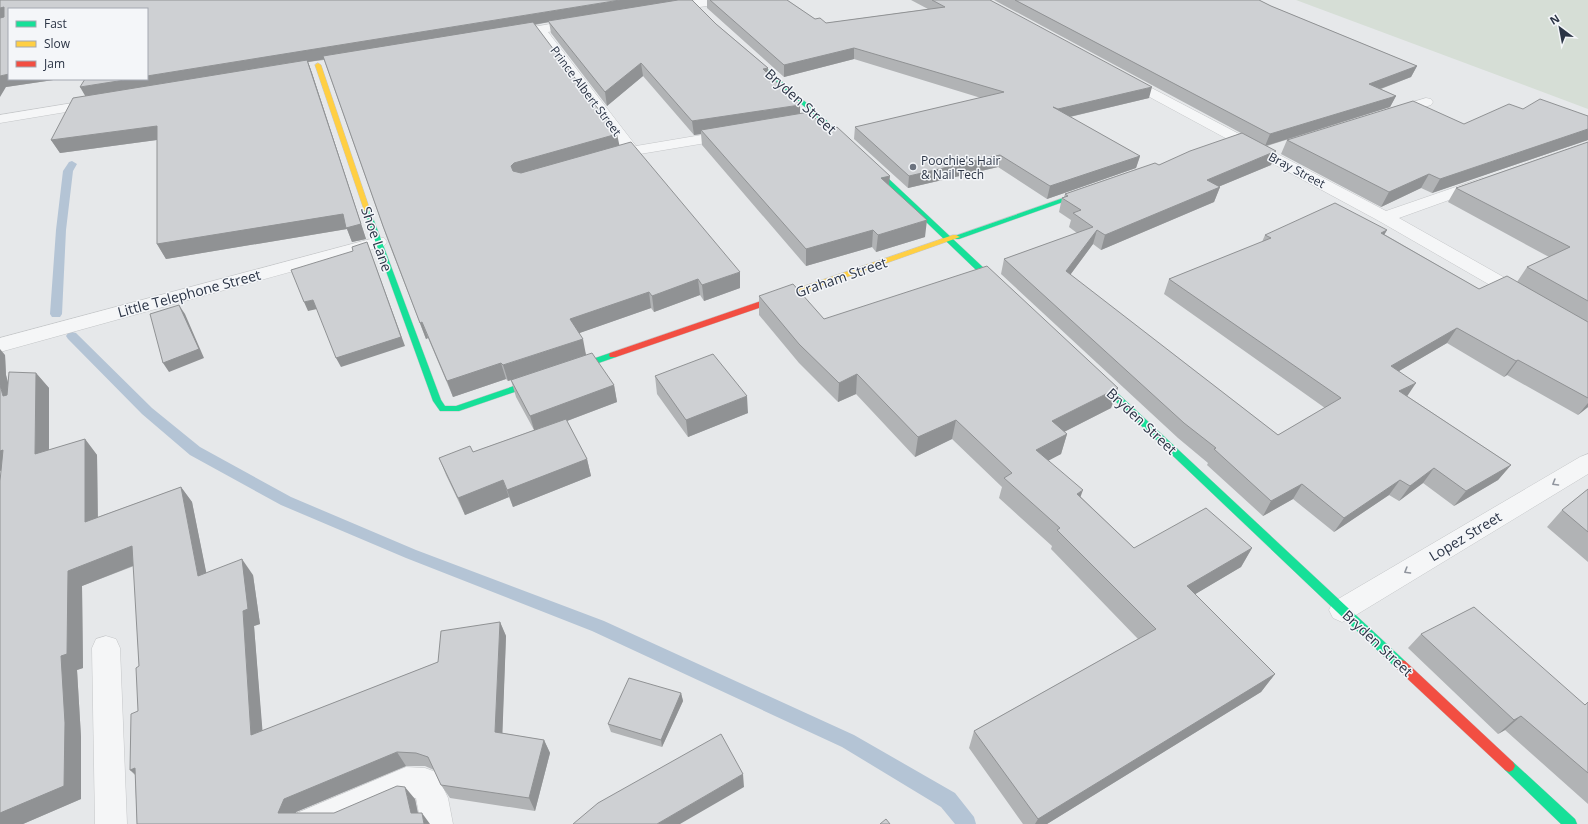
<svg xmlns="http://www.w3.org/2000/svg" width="1588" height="824" font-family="'Open Sans',sans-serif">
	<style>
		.green { fill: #d6ded6 }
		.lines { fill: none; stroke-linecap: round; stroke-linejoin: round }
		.stream { fill: #b4c4d5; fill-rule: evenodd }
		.street-casing { stroke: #c4c6c8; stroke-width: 1 }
		.fast-casing { stroke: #c4c6c8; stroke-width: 1 }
		.slow-casing { stroke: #c4c6c8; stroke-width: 1 }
		.jam-casing { stroke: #c4c6c8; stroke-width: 1 }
		.street { fill: #f5f6f7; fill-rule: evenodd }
		.fast { fill: #16e098; fill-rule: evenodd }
		.slow { fill: #ffcf43; fill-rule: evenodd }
		.jam { fill: #f24e42; fill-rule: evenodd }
		.wall { fill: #b1b3b5 }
		.shaded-wall { fill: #909294 }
		.building { fill: #ced0d3; stroke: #909294 }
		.oneway { stroke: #90959e }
		.poi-dot { fill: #6c737f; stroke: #f4f6f9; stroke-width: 1.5 }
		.labels { text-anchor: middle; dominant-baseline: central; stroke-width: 3; stroke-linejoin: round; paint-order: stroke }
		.far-street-label { font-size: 12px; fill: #2b3445; stroke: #f4f6f9 }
		.far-poi-label { font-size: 12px; fill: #2b3445; stroke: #f4f6f9; text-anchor: start }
		.street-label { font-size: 14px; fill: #2b3445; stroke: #f4f6f9 }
	</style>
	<rect width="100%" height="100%" fill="#e6e8ea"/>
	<path class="green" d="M1296,0H1588V109Z"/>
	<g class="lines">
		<path class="stream" d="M72,161L77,164L73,171L66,230L62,314L60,317H52L50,314L56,230L63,171L69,162Z
			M72,332L76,333L152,408L200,447L291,497L416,550L604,621L854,735L955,793L974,817L976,824H955L941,807L842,747L592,631L406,558L281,505L190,455L142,414L68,339L66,336L68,333Z"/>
		<defs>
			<path id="street" d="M696,0H726L724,3L720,4L666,12L662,11L660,8L662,5L666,4Z
				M579,19L583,20L585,23L583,26L548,32L636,146L731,130L736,132L739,135L736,138L634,155L608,163L602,161L600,158L602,155L622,149L537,34L510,39L505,38L504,35L505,32L510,31Z
				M1125,74L1386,211L1476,180L1482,178L1488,180L1490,183L1488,186L1399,218L1530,292L1533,296L1530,300L1523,302L1516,300L1379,221L1120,81L1118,78L1120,75Z
				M1426,98L1431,99L1433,102L1431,105L1391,117L1386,116L1384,113L1386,110Z
				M97,99L102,100L104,103L102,106L0,123V115Z
				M378,237L384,238L387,242L384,246L0,352V338Z
				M1588,454V474L1351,618L1342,622L1333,618L1329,610L1333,602L1580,457Z
				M106,636L116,639L120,648L127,824H95L92,648L96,639Z
				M406,767L425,768L436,772L448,798L453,824H421L416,798L406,797L345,824H292L297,813Z"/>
			<path id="fast" d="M744,52H748L825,119L1004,287L1005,289L1004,291H998L821,121L744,54Z
				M1089,189L1092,191L1091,192L959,239H956L952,237Z
				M367,208L370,210L441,400L445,406H456L610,353H616L617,355L616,357L459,411H440L433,401L364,210Z
				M1093,372L1096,373L1405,661L1407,665L1405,669L1401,670L1397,669L1090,377L1089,375Z
				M1509,760L1513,762L1575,819L1577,824H1561L1505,770L1503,766L1505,762Z"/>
			<path id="slow" d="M318,63L321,65L370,210L369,211H365L364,210L315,65Z
				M953,235H956L960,237L779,301H773L772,299L773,297Z"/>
			<path id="jam" d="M773,297H779L780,299L779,301L616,357H610L609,355L610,353Z
				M1401,660L1405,661L1513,762L1515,766L1513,770L1509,772L1505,770L1397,669L1395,665L1397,661Z"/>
		</defs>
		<use href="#street" class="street-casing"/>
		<use href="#fast" class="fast-casing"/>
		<use href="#slow" class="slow-casing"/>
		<use href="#jam" class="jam-casing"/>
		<use href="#street" class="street"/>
		<use href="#fast" class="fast"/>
		<use href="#slow" class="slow"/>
		<use href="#jam" class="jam"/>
	</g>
	<path class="wall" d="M0,0L716,24L768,68V73L800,105V114L827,130L889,186L925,237L876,252L872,247L806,266L702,145L701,134L694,135L643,76L607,106L551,33L549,22L535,25L619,145L740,288L704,301L700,295L654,312L651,308L579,333L586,355L614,385L617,402L567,421L587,459L591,476L513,507L509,497L465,515L446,475L439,458L473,452L534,430L516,397L511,380L508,381L506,379L453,397L428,338L426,339L388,241L324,60L308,62L312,73L366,239L352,242L347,229L166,259L157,244V140L60,153L51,140L85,96L147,9L9,79H60L6,87Z
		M707,0H787L815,19L826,23L928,9L911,0H990L1149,98L1070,117L1140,156L1136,168L1047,199L998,167L908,188L854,139L855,127L981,98L854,59L784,77L707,8Z
		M994,0H1259L1271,6L1417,66L1411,77L1381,89L1396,96L1390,107L1267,146L1276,151L1271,165L1218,187H1220L1214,202L1101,250L1093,244L1070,275L1278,435L1325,408L1164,294L1169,279L1262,242L1265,235L1387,230L1384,234L1479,289L1517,282L1527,267L1549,257L1448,202L1456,188L1588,142V407L1578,415L1507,375L1504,377L1447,343L1399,371L1407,396L1511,465L1498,480L1454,506L1423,483L1399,501L1389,495L1334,532L1293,499L1263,516L1207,465L1208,463L1178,438L1001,274L1004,259L1077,233L1069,227L1071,220L1059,212L1062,198L1064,197L1065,194L1159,165L1241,133Z
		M1523,109L1588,116V140L1432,193L1421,188L1381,207L1281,154L1287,140L1464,124Z
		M759,296L824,319L1118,388L1111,408L1064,432L1067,434L1061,454L1048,460L1081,497L1134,548H1252L1241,567L1195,594L1275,674L1261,692L1047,824H1023L969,748L974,731L1138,639L1051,549L1052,546L999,498L1002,487L952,439L915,457L856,394L838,402L799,363L759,315Z
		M5,355L6,375L8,384L36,373L49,388V450L85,439L97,455L98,517L181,487L192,502L206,573L253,575L260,624L254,626L262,731L438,662L500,622L506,636L502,733L544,740L550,753L535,811L450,798L441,785L434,770L425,766H406L296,812V813H334L415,799L418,813L137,824L135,775L130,770L138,711L139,666L134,566L82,586L83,668L77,670L81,737V799L23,824H0L1,471Z
		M655,376L748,413L688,437L657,394Z
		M1588,489V562L1547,527L1562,510Z
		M1421,634L1585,705L1588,702V804L1505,730L1498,734L1408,648Z
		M681,693L683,701L662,747L611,732L608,724Z"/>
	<path class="shaded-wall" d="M620,0H685L548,21L549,22L308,62L312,73L366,239L352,242L347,229L166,259L157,244L308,62L87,99L80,87L131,79H147V76Z
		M4,7L9,16L0,21V8Z
		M854,48V59L784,77V65Z
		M641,63L643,76L607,106L605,92Z
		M1417,66L1411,77L1364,95L1369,84Z
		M768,68V81L763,69Z
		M9,74V79H60L6,87L0,97V76Z
		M1152,87L1149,98L1056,120L1058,109Z
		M1396,96L1390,107L1265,146L1270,134Z
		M800,105V118L701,130V134L694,135L692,121Z
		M157,126L164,139L60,153L51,140Z
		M1588,129V140L1432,193L1440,179Z
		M617,134L620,148L515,181L511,166L514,163Z
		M1276,151L1271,165L1201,194L1207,180Z
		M1000,155L998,167L908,188L909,176Z
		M1140,156L1136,168L1047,199L1050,186Z
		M1429,174L1421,188L1381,207L1389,192Z
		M890,176L888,193L881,178Z
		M1220,187L1214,202L1101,250L1105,235Z
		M927,220L925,237L876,252L878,235Z
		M873,230L872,247L806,266V249Z
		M1097,230L1093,244L1062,286L1066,271Z
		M1387,230L1379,244L1381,233Z
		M367,242L405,346L341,367L336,358Z
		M740,272V288L704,301L702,285Z
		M698,279L700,295L654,312L652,296Z
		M649,292L651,308L574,335L570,319Z
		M313,300L317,309L308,311L304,302Z
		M179,305L185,314L204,358L169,372L163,363Z
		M422,322L428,338L426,339L420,323Z
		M1457,328L1447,343L1382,381L1391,366Z
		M583,339L586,355L508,381L503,365Z
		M0,349L5,355L6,375L16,412L3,396L0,385Z
		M1518,360L1507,375L1504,377L1516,361Z
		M501,363L506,379L453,397L447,381Z
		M36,373L49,388V470L35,454Z
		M857,374L856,394L838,402L839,383Z
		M1416,383L1406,398L1399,391Z
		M614,385L617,402L535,433L530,416Z
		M1118,388L1111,408L1046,441L1052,421Z
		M747,396L748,413L688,437L686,420Z
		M1588,403V407L1578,415Z
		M956,420L952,439L915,457L918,437Z
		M1067,434L1061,454L1031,470L1036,450Z
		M85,439L97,455L98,537L85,522Z
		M3,450L17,466L0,471V451Z
		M587,459L591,476L513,507L507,490Z
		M1511,465L1498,480L1454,506L1466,491Z
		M1434,468L1423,483L1399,501L1410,486Z
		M503,480L509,497L465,515L458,498Z
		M1400,480L1389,495L1334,532L1344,518Z
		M1302,484L1293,499L1263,516L1271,501Z
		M181,487L192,502L210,591L198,576Z
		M1083,490L1076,509L1077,494Z
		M132,546L145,561L82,586L83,668L77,670L81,737V799L23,824H0V813L61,656L68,571Z
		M1252,548L1241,567L1177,605L1187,586Z
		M242,559L253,575L260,624L254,626L264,749L251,735L243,611Z
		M500,622L506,636L502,745L495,732Z
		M1275,674L1261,692L1047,824H1035L1038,819Z
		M681,693L683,701L662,747L661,740Z
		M1521,716L1505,730L1498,734L1514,720Z
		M544,740L550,753L535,811L529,798Z
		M397,752L406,766L296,812L292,824L278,813L284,799Z
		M135,768L146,783L130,770Z
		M743,774L744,787L680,824H657Z
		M405,787L415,799L420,824L411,813Z
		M422,813L430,824H424Z"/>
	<path class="building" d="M0,0H620L147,76V9H9V74L0,76V18L4,17V7L0,8Z
		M678,0H692L716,24L768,68L763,69L800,105L692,121L641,63L605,92L548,21Z
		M710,0H787L815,19L820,18L826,23L945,7L932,0H990L1152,87L1058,109L1053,107L1140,156L1050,186L1000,155L909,176L855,127L1004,92L854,48L784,65Z
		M1015,0H1259L1271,6L1417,66L1369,84L1396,96L1270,134Z
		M533,22L617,134L514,163L511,166L513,171L521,173L631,142L740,272L702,285L698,279L652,296L649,292L570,319L583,339L503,365L501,363L447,381L422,322L420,323L383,226L323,56Z
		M307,60L361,224L346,228L343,214L157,244V126L51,140L73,98Z
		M85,79H131L80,87Z
		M1540,99L1588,116V129L1440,179L1429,174L1389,192L1287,140L1413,101L1464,124L1509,104L1523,109Z
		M809,112L827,130L837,127L890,176L881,178L927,220L878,235L873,230L806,249L701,130Z
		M1242,133L1276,151L1207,180L1220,187L1105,235L1097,230L1066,271L1278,435L1341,398L1169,279L1271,238L1265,235L1335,203L1387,230L1381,233L1479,289L1507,276L1588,322V398L1518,360L1516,361L1457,328L1391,366L1416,383L1399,391L1511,465L1466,491L1434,468L1410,486L1400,480L1344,518L1302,484L1271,501L1214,449L1216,448L1184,423L1004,259L1093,227L1073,213L1081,210L1062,198L1068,196L1065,194L1155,163L1159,165L1190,151Z
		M1588,142V301L1527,267L1570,247L1456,188Z
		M367,242L401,337L336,358L313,300L304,302L291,270L353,251L352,247Z
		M987,266L1118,388L1052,421L1067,434L1036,450L1083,490L1077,494L1134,548L1206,508L1252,548L1187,586L1275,674L1038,819L974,731L1156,629L1057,530L1060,528L1004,478L1012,473L956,420L918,437L857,374L839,383L799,344L759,296L793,284L824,319Z
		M179,305L199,349L163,363L150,314Z
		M592,353L614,385L530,416L511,380Z
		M713,354L747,396L686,420L655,376Z
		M9,372L36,373L35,454L85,439V522L181,487L198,576L242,559L248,609L243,611L251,735L438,662L441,631L500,622L495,732L544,740L529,798L441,785L428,757L416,753L397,752L284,799L278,813H334L397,786L405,787L411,813H422L424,824H137L135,768L130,770L131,714L138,711L136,668L139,666L132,546L68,571L67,654L61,656L65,723L64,786L0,813V481L3,450L0,451V385L3,396L7,395Z
		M566,419L587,459L507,490L503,480L458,498L439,458L470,446L473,452Z
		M1588,489V532L1562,510Z
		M1474,607L1585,705L1588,702V773L1521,716L1514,720L1421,634Z
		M629,678L681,693L661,740L608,724Z
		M721,734L743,774L657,824H573L598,803Z
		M886,819L890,824H880Z"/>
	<defs><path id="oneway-chevron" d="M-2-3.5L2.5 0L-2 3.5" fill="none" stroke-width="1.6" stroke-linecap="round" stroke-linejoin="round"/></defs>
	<g class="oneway">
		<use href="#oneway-chevron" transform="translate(1555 483) rotate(149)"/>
		<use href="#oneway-chevron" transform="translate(1407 571) rotate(149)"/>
	</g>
	<circle class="poi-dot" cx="913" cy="167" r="4"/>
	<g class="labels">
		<g class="far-street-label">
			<text transform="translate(586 91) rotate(53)">Prince Albert Street</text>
			<text transform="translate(1297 170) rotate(28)">Bray Street</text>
		</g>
		<g class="far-poi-label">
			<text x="921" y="160">Poochie's Hair<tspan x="921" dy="14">&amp; Nail Tech</tspan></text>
		</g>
		<g class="street-label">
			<text transform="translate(801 101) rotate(42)">Bryden Street</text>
			<text transform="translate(377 239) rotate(71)">Shoe Lane</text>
			<text transform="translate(841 277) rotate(-19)">Graham Street</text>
			<text transform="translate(189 293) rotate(-15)">Little Telephone Street</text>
			<text transform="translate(1142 421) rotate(43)">Bryden Street</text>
			<text transform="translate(1465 536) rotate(-31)">Lopez Street</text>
			<text transform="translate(1378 643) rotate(43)">Bryden Street</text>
		</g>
	</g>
	<rect x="8" y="8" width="140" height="72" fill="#f4f6f9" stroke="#a4a8b1"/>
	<rect x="16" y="21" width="20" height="6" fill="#16e098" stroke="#a4a8b1"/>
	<text x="44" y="28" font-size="12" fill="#2b3445">Fast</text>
	<rect x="16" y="41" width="20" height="6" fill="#ffcf43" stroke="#a4a8b1"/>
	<text x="44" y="48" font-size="12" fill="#2b3445">Slow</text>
	<rect x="16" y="61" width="20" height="6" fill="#f24e42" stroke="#a4a8b1"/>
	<text x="44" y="68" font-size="12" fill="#2b3445">Jam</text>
	<g transform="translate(1560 28) rotate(328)" stroke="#f4f6f9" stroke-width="3" paint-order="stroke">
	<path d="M0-3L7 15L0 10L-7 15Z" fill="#2b3445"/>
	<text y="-6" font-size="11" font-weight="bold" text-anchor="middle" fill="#2b3445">N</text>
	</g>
</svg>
